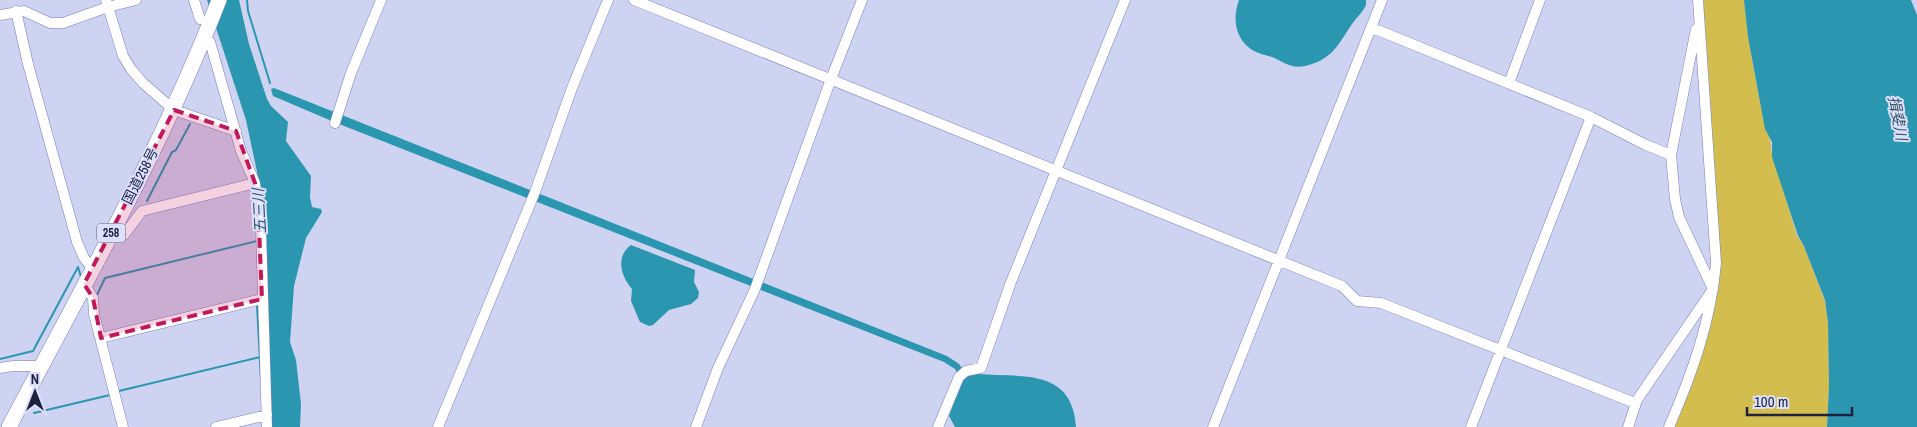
<svg xmlns="http://www.w3.org/2000/svg" width="1917" height="427" font-family="'Archivo Narrow','Noto Sans JP',sans-serif">
	<style>
		.green { fill: #d3bd4e }
		.water { fill: #2b96b0 }
		.lines { fill: none; stroke-linecap: round; stroke-linejoin: round }
		.stream { stroke: #2b96b0; stroke-width: 2 }
		.minor-casing { stroke: #777fc5; stroke-width: 11 }
		.highway-casing { stroke: #777fc5; stroke-width: 16 }
		.minor { stroke: #fff; stroke-width: 10 }
		.highway { stroke: #fff; stroke-width: 15 }
		.marked { fill: #c2185b; fill-opacity: 0.2; stroke: #c2185b; stroke-width: 4; stroke-dasharray: 10 6; stroke-linejoin: round }
		.labels { text-anchor: middle; dominant-baseline: central; stroke-width: 4; stroke-linejoin: round; paint-order: stroke }
		.shield { fill: #dbe0ff; stroke: #575b78; stroke-width: 1 }
		.shield-label { font-size: 12px; font-weight: bold; fill: #1f223e }
		.street-label { font-size: 14px; fill: #1f223e; stroke: #dbe0ff }
		.water-label { font-size: 15px; font-style: italic; fill: #36555e; stroke: #dbe0ff }
	</style>
	<rect width="100%" height="100%" fill="#ced3f1"/>
	<path class="green" d="M1702,0H1744C1748,39 1755,78 1763,117C1765,129 1772,138 1771,150L1797,236L1803,244L1825,301L1828,323L1829,385L1827,427H1672L1714,310Z"/>
	<path class="water" d="M207,0H239L249,44L267,99L271,106L288,122L286,141L311,176L310,197L312,207L321,209L322,212L306,238L294,286L290,342L296,360L301,404L300,427H272L266,231L259,181L246,120Z
		M1239,0H1366V5C1363,12 1357,17 1352,24C1338,45 1332,60 1305,66C1291,69 1284,62 1272,57C1266,55 1260,54 1254,51C1235,40 1232,19 1239,0Z
		M1744,0H1911L1917,15V427H1827L1829,385L1828,323L1825,300L1803,244L1798,236L1772,157V142L1765,129L1748,37Z
		M274,88L947,356L959,364L967,375C979,373 985,375 997,375C1037,376 1073,377 1076,427H955L949,416L962,380L955,369L944,362L334,122L273,96L271,89Z
		M631,245L695,270L694,282L699,292L698,298L691,304L669,310L653,325L649,326L640,322L631,301L632,289C621,276 615,257 631,245Z"/>
	<g class="lines">
		<path class="stream" d="M247,0L248,11L270,83
			M147,201L172,152L176,150L190,124
			M78,267L81,277
			M96,297L105,278L257,241
			M257,305L261,380
			M0,359L33,351L78,267
			M119,391L260,357
			M34,413L110,395"/>
		<defs>
			<path id="minor" d="M106,0L123,56L131,69L143,83L174,110L236,131
				M194,0L200,19
				M634,0L1342,286L1357,301L1381,303L1635,403
				M16,11L28,64L77,242L84,258L92,268
				M0,15L24,11L50,23H63L108,7L136,0
				M1371,29L1380,31L1591,117L1646,145L1671,155
				M1696,29L1671,155L1675,199L1679,217L1713,289
				M210,42L241,151L255,183L261,229L267,427
				M1509,83L1540,0
				M335,123L351,73L381,0
				M109,237L124,235L142,211L255,183
				M84,284L93,298L94,314L123,427
				M101,338L262,299
				M0,368L13,366H41
				M216,427L267,415
				M438,427L535,192L572,88L608,0
				M696,427L718,368L755,289L831,79L862,0
				M938,427L959,377L966,371L981,368L1011,282L1125,0
				M1213,427L1382,0
				M1471,427L1591,117
				M1628,427L1637,400L1711,292
				M1669,427C1692,374 1711,321 1716,263L1698,0"/>
			<path id="highway" d="M9,427C83,287 162,148 219,0"/>
		</defs>
		<use href="#minor" class="minor-casing"/>
		<use href="#highway" class="highway-casing"/>
		<use href="#minor" class="minor"/>
		<use href="#highway" class="highway"/>
	</g>
	<path class="marked" d="M174,110L236,131L255,183L258,204L262,299L101,338L93,298L84,284Z"/>
	<g class="labels">
		<rect class="shield" x="97" y="223.5" width="28" height="19" rx="4"/>
		<g class="shield-label">
			<text x="111" y="233">258</text>
		</g>
		<g class="street-label">
			<text transform="translate(140 176) rotate(-63)">国道258号</text>
		</g>
		<g class="water-label">
			<text transform="translate(1898 118) rotate(79)">揖斐川</text>
			<text transform="translate(259 211) rotate(-93)">五三川</text>
		</g>
	</g>
	<g transform="translate(35 392)" stroke="#dbe0ff" stroke-width="4" paint-order="stroke">
	<path d="M0-4L9 19L0 12L-9 19Z" fill="#1f223e"/>
	<text y="-8" font-size="14" font-weight="bold" text-anchor="middle" fill="#1f223e">N</text>
	</g>
	<path d="M1747 407v8h105v-8" fill="none" stroke="#1f223e" stroke-width="2.5"/>
	<text x="1754" y="407" font-size="15" fill="#1f223e" stroke="#dbe0ff" stroke-width="4" paint-order="stroke">100 m</text>
</svg>
